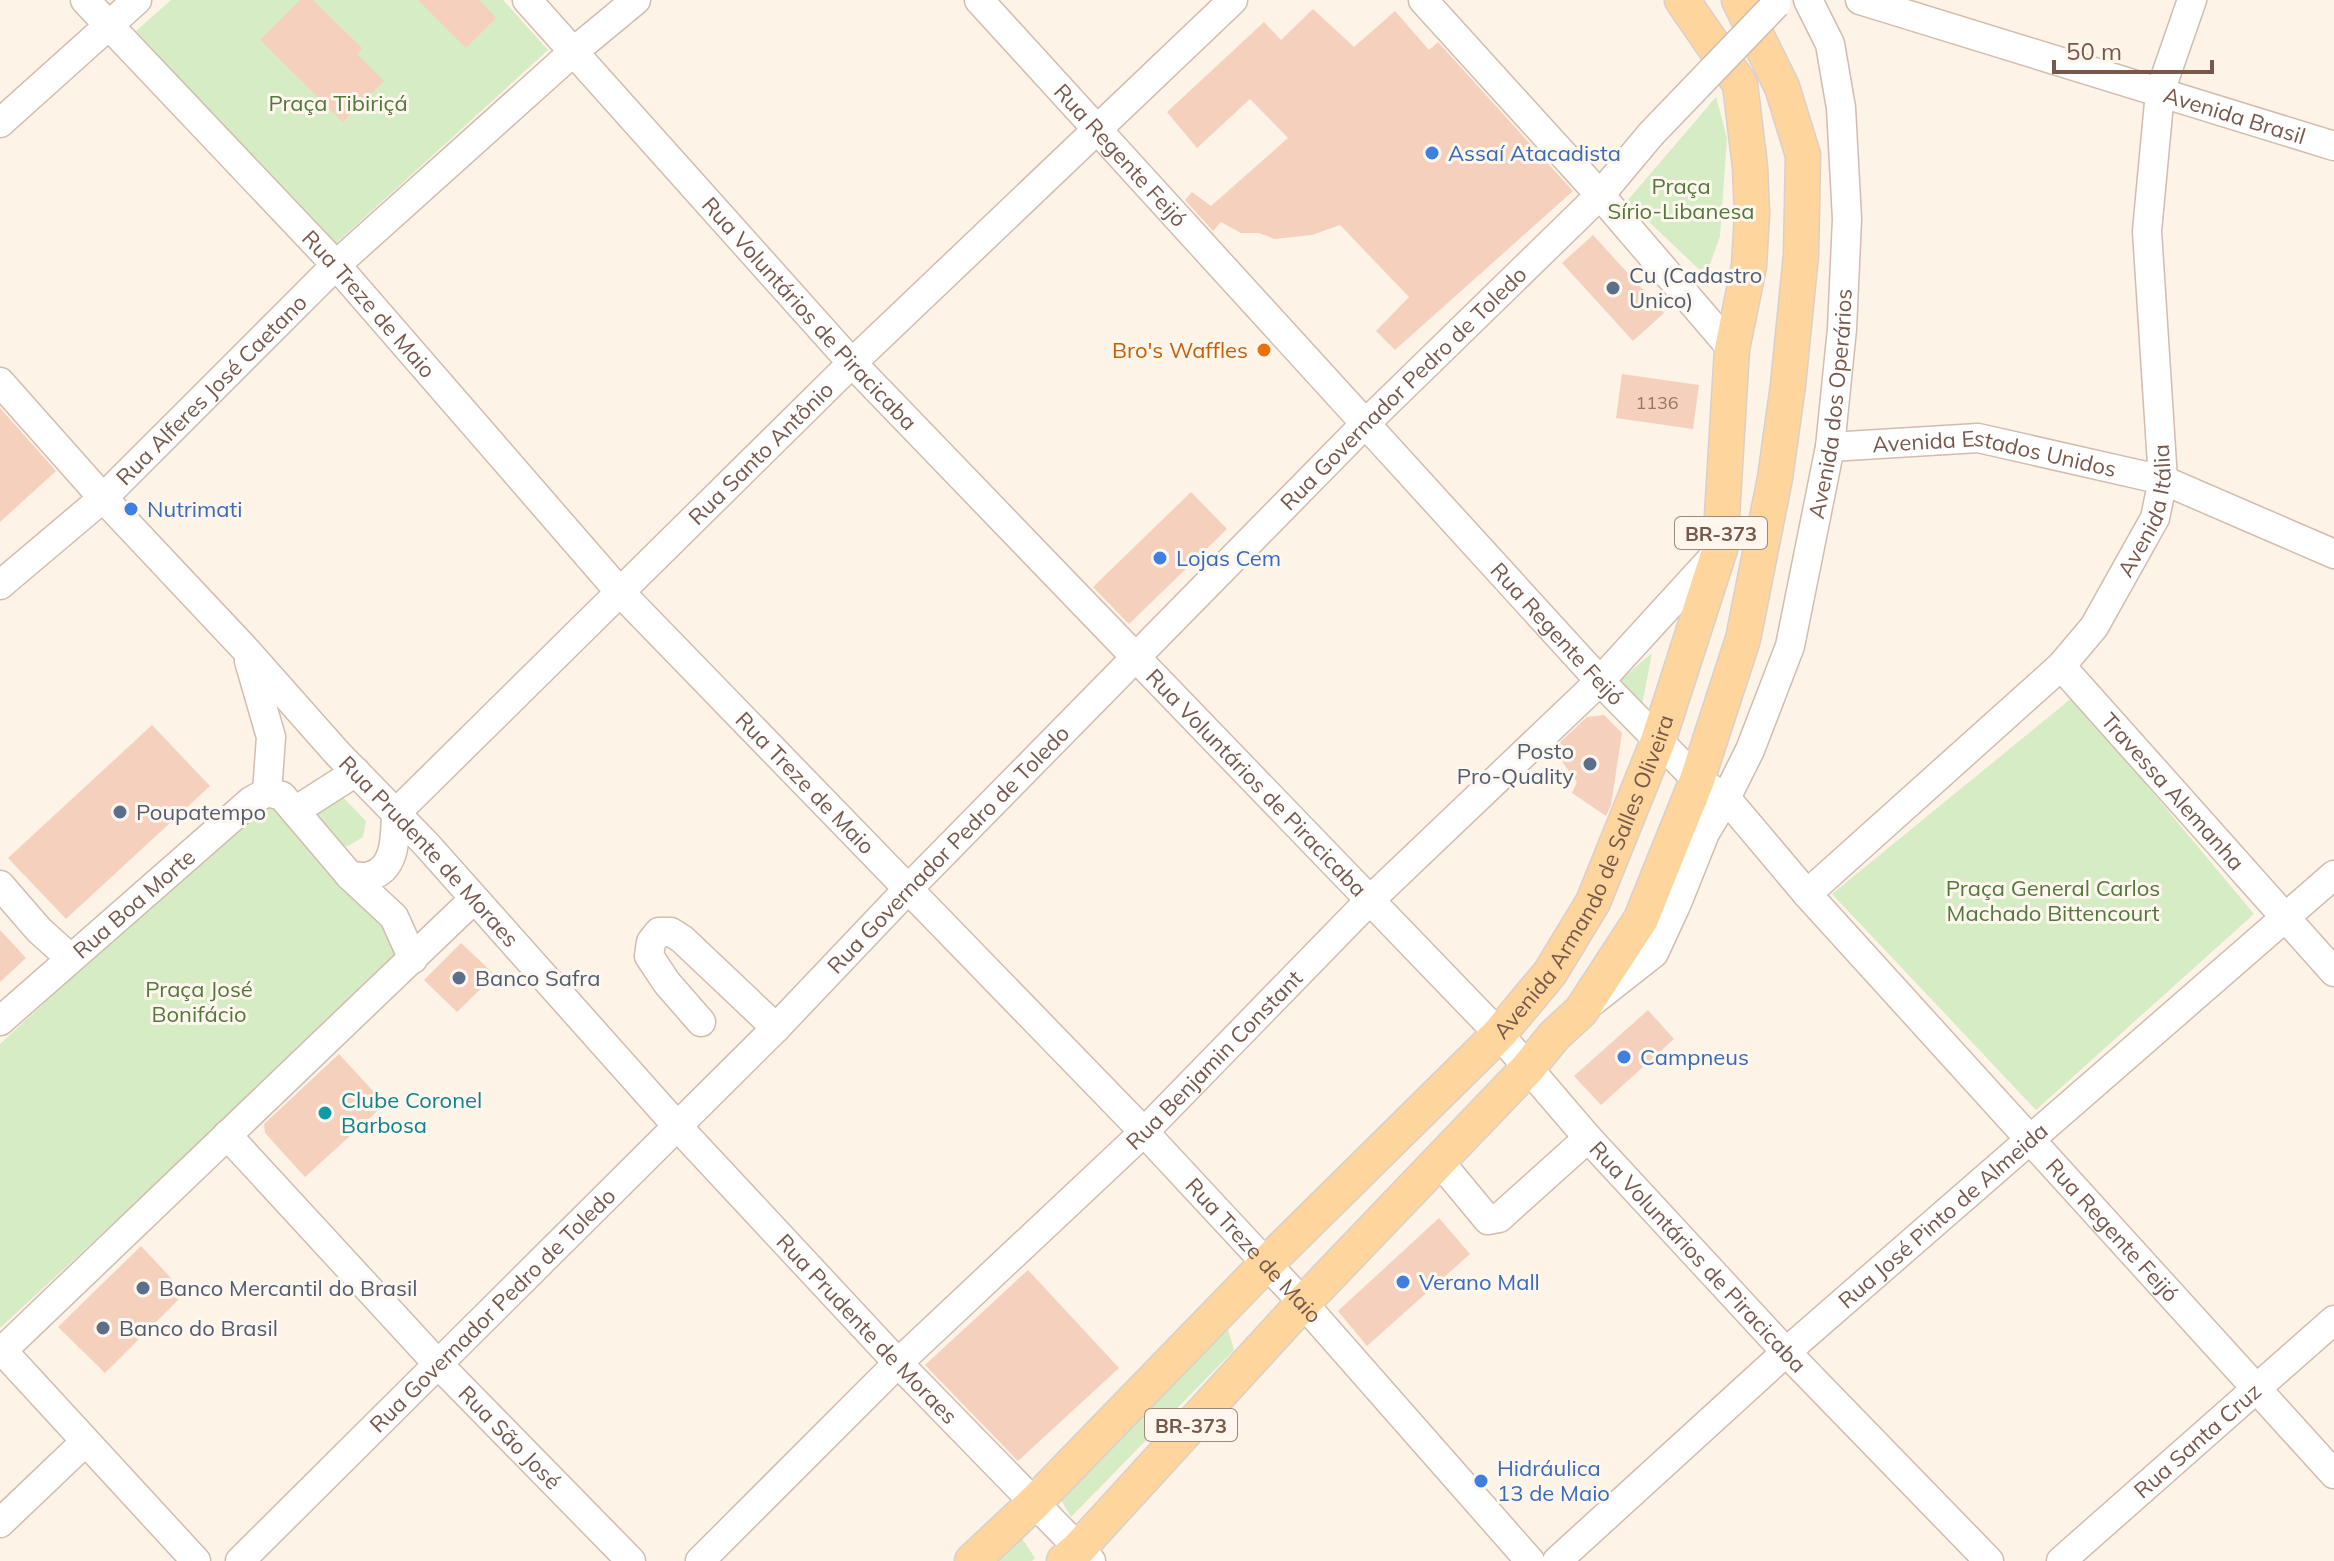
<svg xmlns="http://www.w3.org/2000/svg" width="2334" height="1561" font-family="Mulish,sans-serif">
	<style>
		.green { fill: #d6ecc4 }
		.building { fill: #f4d0bd }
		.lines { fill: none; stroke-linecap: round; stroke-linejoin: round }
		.minor-casing { stroke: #d2bcae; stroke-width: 31 }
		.major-casing { stroke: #d9d0cc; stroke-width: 37 }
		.minor { stroke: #fff; stroke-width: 28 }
		.major { stroke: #fdd59d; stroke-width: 34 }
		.minor-bridge-casing { stroke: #d2bcae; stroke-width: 31; stroke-linecap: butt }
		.minor-bridge { stroke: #fff; stroke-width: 28 }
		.shop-dot { fill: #3f7fe0; stroke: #fff7ee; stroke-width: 3 }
		.service-dot { fill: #5c6f8a; stroke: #fff7ee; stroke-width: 3 }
		.food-dot { fill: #e8710a; stroke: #fff7ee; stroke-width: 3 }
		.culture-dot { fill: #0f9aa8; stroke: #fff7ee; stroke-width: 3 }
		.labels { text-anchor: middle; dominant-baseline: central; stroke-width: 6; stroke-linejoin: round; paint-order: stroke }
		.number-label { font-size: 18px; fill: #977667 }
		.shield { fill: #fff7ee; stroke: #a0887b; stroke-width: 2 }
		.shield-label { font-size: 20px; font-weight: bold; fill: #78584a }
		.park-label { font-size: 22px; fill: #52783e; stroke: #fff7ee }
		.street-label { font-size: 22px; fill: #78584a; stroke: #fff7ee }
		.shop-label { font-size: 22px; fill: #366cbe; stroke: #fff7ee; text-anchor: start }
		.service-label { font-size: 22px; fill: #4e5e75; stroke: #fff7ee; text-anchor: start }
		.food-label { font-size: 22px; fill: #c56008; stroke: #fff7ee; text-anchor: end }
		.culture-label { font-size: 22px; fill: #0d838f; stroke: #fff7ee; text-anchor: start }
	</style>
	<rect width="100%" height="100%" fill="#fdf3e6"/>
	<path class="green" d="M171,0H503L548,50L330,249L136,31Z
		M1716,97L1727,138L1720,236L1706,276L1627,201Z
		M1652,653L1642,705L1616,684Z
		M2073,697L2254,914L2036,1110L1832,894Z
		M316,779L326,780L366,821L363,837L348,846L327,847L299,793Z
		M265,799L407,952L0,1328V1044Z
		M1227,1326L1234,1350L1071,1517L1058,1495Z
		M1019,1534L1035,1558L1032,1561H991Z"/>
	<path class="building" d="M300,0H313L362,48L357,54L384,81L343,122L260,40Z
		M418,0H479L496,18L466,48Z
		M1313,9L1354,47L1395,11L1429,50L1438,42L1573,191L1395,350L1376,331L1409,297L1340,225L1312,235L1275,239L1259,233H1241L1221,222L1213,231L1185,200L1192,192L1211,206L1288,138L1250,99L1197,148L1167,112L1264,22L1281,40Z
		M1593,235L1664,313L1633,341L1562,263Z
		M1622,374L1699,385L1693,429L1616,418Z
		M0,408L56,471L0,522Z
		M1191,492L1227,529L1129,624L1093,587Z
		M1604,715L1622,733L1611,805L1606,816L1572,793L1577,782L1553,749L1587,717Z
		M152,725L210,786L66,919L8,858Z
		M0,930L26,958L0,982Z
		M461,943L495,975L457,1012L424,980Z
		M1648,1010L1674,1039L1601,1105L1574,1076Z
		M339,1054L385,1104L305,1177L265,1133L264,1124Z
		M1439,1218L1470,1254L1367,1346L1338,1311Z
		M141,1246L185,1293L105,1373L58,1327Z
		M1028,1270L1119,1368L1018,1461L925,1365Z"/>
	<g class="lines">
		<defs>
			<g id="minor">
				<path id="s1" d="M85,0L336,265L619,591L1144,1132L1303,1303L1530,1561"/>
				<path id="s2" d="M527,0L852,363L1499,1034L1588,1138L1786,1352L1989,1561"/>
				<path id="s3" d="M979,0L1600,681L1697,780L1726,798L1807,894L2334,1474"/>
				<path d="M1423,0L1600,195L1732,349"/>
				<path id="s4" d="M1860,0L2334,146"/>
				<path d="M0,123L137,0"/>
				<path id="s5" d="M0,382L103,498L245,649L338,754L426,844L678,1127L898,1363L1091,1561"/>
				<path id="s6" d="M1830,447L1978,438L2163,480L2334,554"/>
				<path id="s7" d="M0,585L103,498L336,265L572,53L636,0"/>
				<path id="s8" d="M2061,666L2334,972"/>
				<path d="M267,792L282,796L350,876L394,917L413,959"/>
				<path d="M295,811L356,772"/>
				<path id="s9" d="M350,876C356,876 365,878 370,876C397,869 395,834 396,813L852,363L1233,0"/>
				<path d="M0,885L39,930L70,958"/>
				<path id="s10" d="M1807,894L2061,666L2094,627L2155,518L2163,480L2147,231L2160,92L2192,0"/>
				<path id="s11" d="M1593,1001L1654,953L1677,903L1705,833L1726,798L1750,750L1790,646L1830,447L1842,329L1847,219L1841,108L1830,44L1808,0"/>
				<path id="s12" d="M0,1021L251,801L267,792L271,737L249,661"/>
				<path d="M701,1022L667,983L649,956L651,942L659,932H671L682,939L776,1028"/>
				<path id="s13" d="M227,1135L437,1363L631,1561"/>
				<path d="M1439,1161L1488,1220L1499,1218L1588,1138"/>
				<path d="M0,1348L196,1561"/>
				<path d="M2,1351L474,899"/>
				<path d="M0,1523L85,1442"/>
				<path id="s14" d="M240,1561L776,1028L909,888L1365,424L1600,195L1651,134"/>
				<path id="s15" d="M700,1561L898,1363L1144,1132L1369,901L1600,681L1717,553"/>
				<path id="s16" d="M1557,1561L1786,1352L2334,875"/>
				<path id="s17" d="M2061,1561L2334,1320"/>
			</g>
			<g id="major">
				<path id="s18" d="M972,1561L1035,1502L1265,1265L1499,1034L1550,973L1593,902L1658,741L1720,549L1732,349L1749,266L1752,214L1750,167L1740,84L1682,0"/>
				<path d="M1064,1561L1079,1548L1303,1303L1527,1069L1554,1036L1581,1011L1641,919L1697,780L1743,639L1775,478L1788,385L1801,255L1803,155L1782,87L1739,0"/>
			</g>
		</defs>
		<use href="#minor" class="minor-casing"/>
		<use href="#major" class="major-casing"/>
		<use href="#minor" class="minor"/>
		<use href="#major" class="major"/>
		<defs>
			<path id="minor-bridge" d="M1651,134L1776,4"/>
		</defs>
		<use href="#minor-bridge" class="minor-bridge-casing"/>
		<use href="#minor-bridge" class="minor-bridge"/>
	</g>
	<g class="shop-dot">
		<circle cx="1432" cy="153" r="8"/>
		<circle cx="131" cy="509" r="8"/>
		<circle cx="1160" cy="558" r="8"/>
		<circle cx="1624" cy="1057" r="8"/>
		<circle cx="1403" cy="1282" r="8"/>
		<circle cx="1481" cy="1481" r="8"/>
	</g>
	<g class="service-dot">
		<circle cx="1613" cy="288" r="8"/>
		<circle cx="1590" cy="764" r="8"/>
		<circle cx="120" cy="812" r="8"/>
		<circle cx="459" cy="978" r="8"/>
		<circle cx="143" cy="1288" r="8"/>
		<circle cx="103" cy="1328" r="8"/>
	</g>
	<circle class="food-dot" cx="1264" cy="350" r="8"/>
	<circle class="culture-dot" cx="325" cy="1113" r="8"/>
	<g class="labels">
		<g class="number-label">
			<text x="1657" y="402">1136</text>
		</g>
		<g class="shield">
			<rect x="1675" y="517" width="92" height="32" rx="6"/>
			<rect x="1145" y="1409" width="92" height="32" rx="6"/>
		</g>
		<g class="shield-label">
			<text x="1721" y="533">BR-373</text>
			<text x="1191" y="1425">BR-373</text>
		</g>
		<g class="park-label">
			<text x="338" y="103">Praça Tibiriçá</text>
			<text x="1681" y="186">Praça<tspan x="1681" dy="25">Sírio-Libanesa</tspan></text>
			<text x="2053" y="888">Praça General Carlos<tspan x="2053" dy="25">Machado Bittencourt</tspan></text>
			<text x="199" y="989">Praça José<tspan x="199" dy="25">Bonifácio</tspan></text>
		</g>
		<g class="street-label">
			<text stroke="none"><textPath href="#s4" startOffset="392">Avenida Brasil</textPath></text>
			<text stroke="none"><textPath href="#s3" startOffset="210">Rua Regente Feijó</textPath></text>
			<text stroke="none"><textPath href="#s1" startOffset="416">Rua Treze de Maio</textPath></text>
			<text stroke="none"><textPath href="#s2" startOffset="422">Rua Voluntários de Piracicaba</textPath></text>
			<text stroke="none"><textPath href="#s14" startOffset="1652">Rua Governador Pedro de Toledo</textPath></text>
			<text stroke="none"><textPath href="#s7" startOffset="288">Rua Alferes José Caetano</textPath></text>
			<text stroke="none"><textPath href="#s11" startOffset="660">Avenida dos Operários</textPath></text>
			<text stroke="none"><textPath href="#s9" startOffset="606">Rua Santo Antônio</textPath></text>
			<text stroke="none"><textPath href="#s6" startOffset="166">Avenida Estados Unidos</textPath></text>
			<text stroke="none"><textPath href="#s10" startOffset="522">Avenida Itália</textPath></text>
			<text stroke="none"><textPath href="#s3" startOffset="858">Rua Regente Feijó</textPath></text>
			<text stroke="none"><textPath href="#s1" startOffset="1064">Rua Treze de Maio</textPath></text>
			<text stroke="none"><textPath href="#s2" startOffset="1070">Rua Voluntários de Piracicaba</textPath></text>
			<text stroke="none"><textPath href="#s8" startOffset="168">Travessa Alemanha</textPath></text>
			<text stroke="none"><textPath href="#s14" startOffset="1004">Rua Governador Pedro de Toledo</textPath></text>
			<text stroke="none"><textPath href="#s5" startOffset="636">Rua Prudente de Moraes</textPath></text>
			<text stroke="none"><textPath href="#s18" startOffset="926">Avenida Armando de Salles Oliveira</textPath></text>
			<text stroke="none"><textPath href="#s12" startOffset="178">Rua Boa Morte</textPath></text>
			<text stroke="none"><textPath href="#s15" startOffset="718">Rua Benjamin Constant</textPath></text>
			<text stroke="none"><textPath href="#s16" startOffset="518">Rua José Pinto de Almeida</textPath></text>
			<text stroke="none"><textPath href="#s3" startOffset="1674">Rua Regente Feijó</textPath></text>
			<text stroke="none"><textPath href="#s1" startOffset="1712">Rua Treze de Maio</textPath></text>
			<text stroke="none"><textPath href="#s2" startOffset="1718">Rua Voluntários de Piracicaba</textPath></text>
			<text stroke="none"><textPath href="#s14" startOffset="356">Rua Governador Pedro de Toledo</textPath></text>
			<text stroke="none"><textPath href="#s5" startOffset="1284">Rua Prudente de Moraes</textPath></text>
			<text stroke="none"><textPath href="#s13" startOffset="414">Rua São José</textPath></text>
			<text stroke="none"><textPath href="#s17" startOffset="182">Rua Santa Cruz</textPath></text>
		</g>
		<g class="shop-label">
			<text x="1448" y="153">Assaí Atacadista</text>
			<text x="147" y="509">Nutrimati</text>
			<text x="1176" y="558">Lojas Cem</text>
			<text x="1640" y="1057">Campneus</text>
			<text x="1419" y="1282">Verano Mall</text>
			<text x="1497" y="1468">Hidráulica<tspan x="1497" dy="25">13 de Maio</tspan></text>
		</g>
		<g class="service-label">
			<text x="1629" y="275">Cu (Cadastro<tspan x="1629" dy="25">Unico)</tspan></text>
			<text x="1574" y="751" text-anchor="end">Posto<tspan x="1574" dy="25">Pro-Quality</tspan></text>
			<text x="136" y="812">Poupatempo</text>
			<text x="475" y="978">Banco Safra</text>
			<text x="159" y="1288">Banco Mercantil do Brasil</text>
			<text x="119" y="1328">Banco do Brasil</text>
		</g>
		<g class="food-label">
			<text x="1248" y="350">Bro's Waffles</text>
		</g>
		<g class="culture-label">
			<text x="341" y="1100">Clube Coronel<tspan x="341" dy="25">Barbosa</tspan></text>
		</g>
	</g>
	<path d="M2054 60v12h158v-12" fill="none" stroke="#78584a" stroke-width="4"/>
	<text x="2066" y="60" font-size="24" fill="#78584a" stroke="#fff7ee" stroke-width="6" paint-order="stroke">50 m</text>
</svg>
